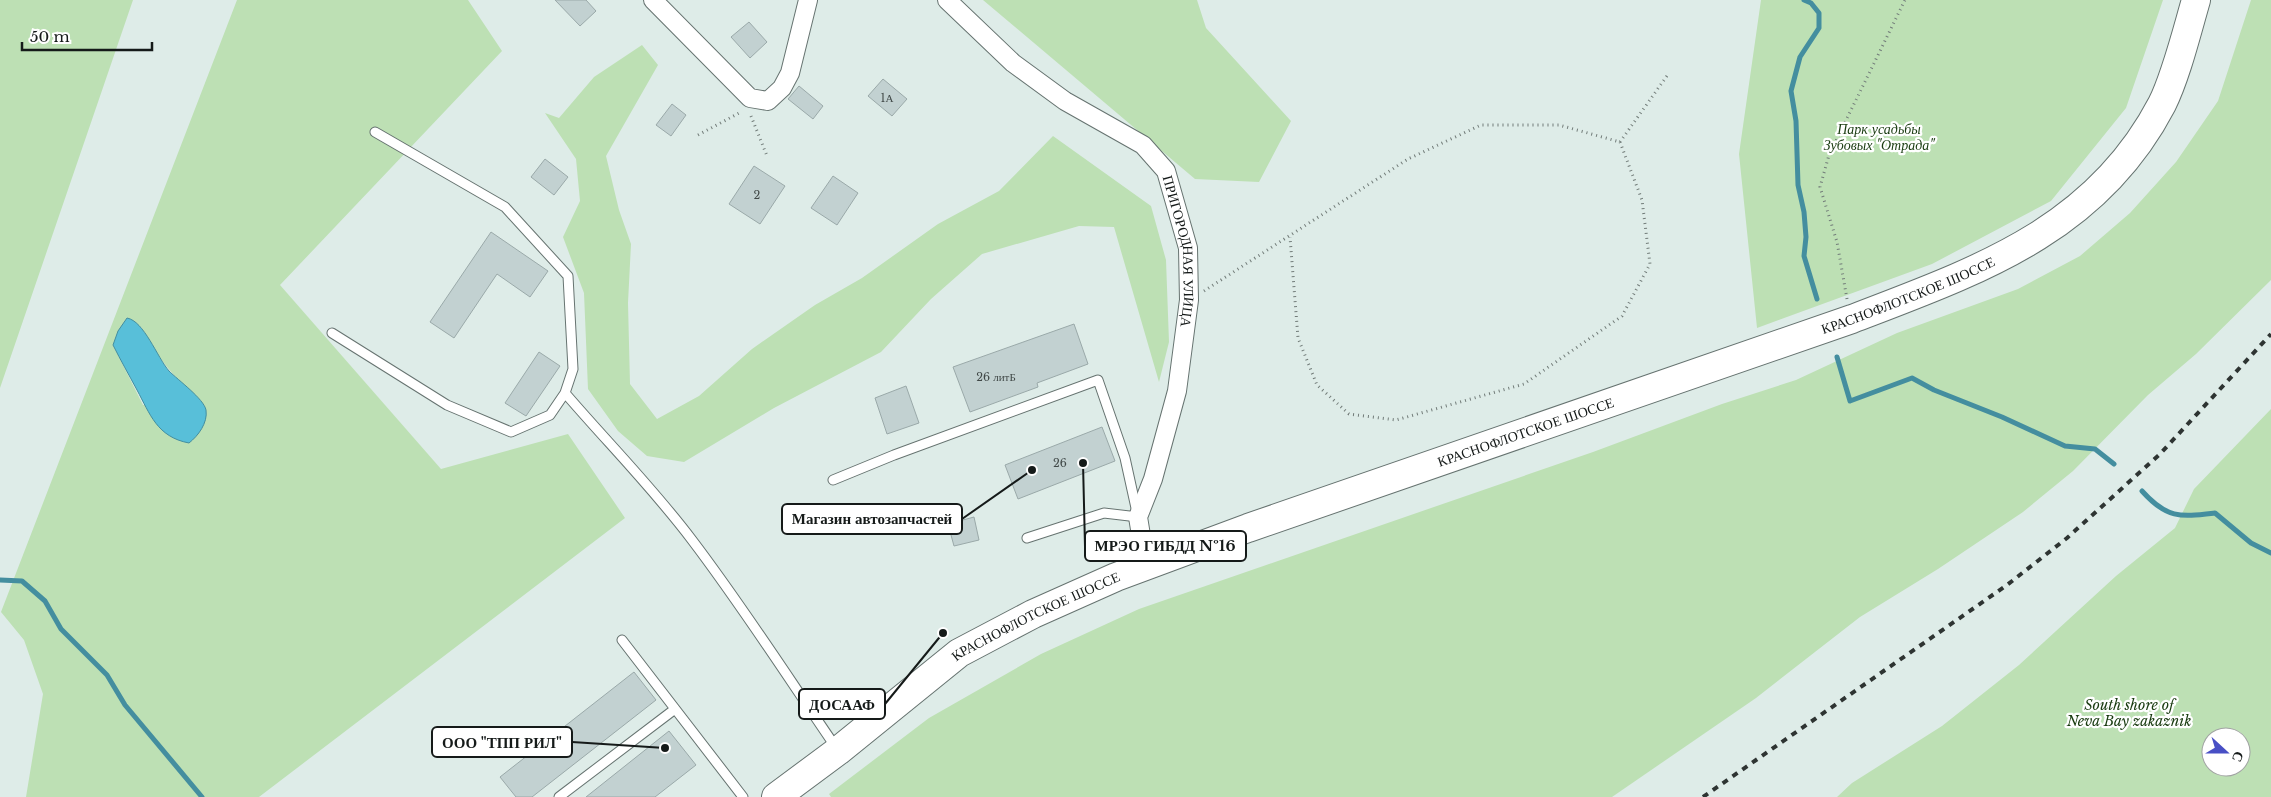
<svg xmlns="http://www.w3.org/2000/svg" width="2271" height="797" font-family="'Libre Baskerville',serif">
	<style>
		.green { fill: #bde0b4; fill-rule: evenodd }
		.water { fill: #58bfd9; stroke: #448e9f }
		.lines { fill: none; stroke-linecap: round; stroke-linejoin: round }
		.stream { stroke: #448e9f; stroke-width: 5 }
		.building { fill: #c2d1d1; stroke: #9aa9a9 }
		.service-casing { stroke: #667370; stroke-width: 11 }
		.minor-casing { stroke: #667370; stroke-width: 20 }
		.primary-casing { stroke: #667370; stroke-width: 30 }
		.path { stroke: #727c79; stroke-width: 3; stroke-dasharray: 1 4; stroke-linecap: butt }
		.service { stroke: #fff; stroke-width: 9 }
		.minor { stroke: #fff; stroke-width: 18 }
		.primary { stroke: #fff; stroke-width: 28 }
		.rail { stroke: #2e3432; stroke-width: 4; stroke-dasharray: 6 6; stroke-linecap: butt }
		.labels { text-anchor: middle; dominant-baseline: central; stroke-width: 4.5; stroke-linejoin: round; paint-order: stroke }
		.number-label { font-size: 11px; fill: #404847 }
		.park-label { font-size: 14px; font-style: italic; fill: #193b10; stroke: #fff }
		.street-label { font-size: 14px; fill: #151a19; stroke: #fff }
		.leader { fill: none; stroke: #151a19; stroke-width: 2 }
		.callout-dot { fill: #151a19; stroke: #fff; stroke-width: 2 }
		.callout { fill: #fff; stroke: #151a19; stroke-width: 2 }
		.callout-label { font-size: 15px; text-anchor: middle; font-weight: bold; fill: #151a19 }
	</style>
	<rect width="100%" height="100%" fill="#deece8"/>
	<path class="green" d="M0,0H133L0,388Z
		M237,0H468L502,51L280,285L441,469L568,434L625,518L259,797H26L43,694L24,640L1,612ZM141,327C156,355 174,379 199,399L143,405L113,345Z
		M983,0H1197L1206,28L1291,121L1259,182L1195,179Z
		M1761,0H2163L2126,108L2051,201L1932,264L1757,328L1739,154Z
		M2251,0H2271V280L2196,354L2148,395L2073,471L2023,512L1938,569L1860,617L1756,698L1612,797H831L829,794L929,718L1041,654L1139,609L1593,452L1722,404L1796,380L1897,333L2018,289L2080,256L2130,213L2176,162L2218,101Z
		M642,45L658,65L606,156L619,210L631,244L628,303L630,384L657,419L699,396L752,349L815,305L862,278L938,224L999,191L1053,136L1151,206L1166,260L1169,342L1159,382L1114,227L1079,226L982,254L931,299L881,352L774,408L684,462L647,456L618,431L588,389L584,293L563,237L580,201L576,159L545,113L559,118L594,77Z
		M2271,409V797H1837L1852,783L1942,726L2019,665L2116,576L2175,528L2194,489ZM2211,737H2241V767H2211Z"/>
	<path class="water" d="M127,318C144,321 157,357 169,371C178,380 204,399 206,410C208,423 198,436 189,443C157,437 150,414 137,390C129,375 121,361 113,345L118,331Z"/>
	<g class="lines">
		<path class="stream" d="M1804,0L1811,3L1819,13V28L1800,57L1791,91L1796,121L1798,185L1804,212L1806,237L1804,256L1817,299
			M1837,357L1850,401L1912,378L1934,390L2002,417L2065,446L2095,449L2114,464
			M2142,491C2167,519 2180,517 2215,513L2251,543L2271,553
			M0,580L22,581L45,601L61,629L107,675L125,705L202,797"/>
	</g>
	<path class="building" d="M555,0H586L596,11L580,26Z
		M749,22L767,42L750,58L731,37Z
		M883,79L907,99L892,116L868,96Z
		M799,86L823,106L813,119L788,99Z
		M672,104L686,115L671,136L656,125Z
		M545,159L568,177L554,195L531,177Z
		M754,166L785,186L760,224L729,204Z
		M833,176L858,193L837,225L811,208Z
		M491,232L548,271L530,297L497,274L454,338L430,322Z
		M1074,324L1088,364L1037,383L1038,387L970,412L953,367Z
		M539,352L560,366L526,416L505,403Z
		M906,386L919,423L887,434L875,398Z
		M1102,427L1115,461L1018,499L1005,465Z
		M974,517L979,540L954,546L948,524Z
		M634,672L656,700L532,797H516L500,777Z
		M669,731L696,765L655,797H586Z"/>
	<g class="lines">
		<defs>
			<path id="service" d="M332,333L447,405L511,432L550,415L565,393L573,369L568,276L505,207L375,132
				M565,393C607,442 653,488 692,540C743,607 789,679 837,749
				M833,480L894,455L1098,380L1125,458L1138,517L1104,513L1027,538
				M622,640L743,797
				M559,797L675,709"/>
			<g id="minor">
				<path d="M653,0L750,98L768,101L782,88L790,73L808,0"/>
				<path id="s1" d="M947,0L1013,63L1065,101L1143,145L1166,171L1188,248L1189,300L1177,391L1153,479L1138,517L1146,566"/>
			</g>
			<g id="primary">
				<path id="s2" d="M776,797L838,751L959,653L1033,614L1116,577L1248,528L1852,319C1977,271 2096,231 2162,104C2176,76 2187,31 2196,0"/>
			</g>
		</defs>
		<use href="#service" class="service-casing"/>
		<use href="#minor" class="minor-casing"/>
		<use href="#primary" class="primary-casing"/>
		<path class="path" d="M751,116L767,156
			M698,135L741,112
			M1620,142L1669,73
			M1204,291L1408,159L1481,125H1559L1620,142L1642,200L1650,264L1622,316L1524,384L1396,420L1349,414L1317,385L1298,338L1290,237
			M1847,299L1837,242L1820,187L1829,155L1905,0"/>
		<use href="#service" class="service"/>
		<use href="#minor" class="minor"/>
		<use href="#primary" class="primary"/>
		<path class="rail" d="M1703,797L2007,585L2067,538L2160,454L2271,334"/>
	</g>
	<g class="labels">
		<g class="number-label">
			<text x="887" y="98">1А</text>
			<text x="757" y="195">2</text>
			<text x="996" y="377">26 литБ</text>
			<text x="1060" y="463">26</text>
		</g>
		<g class="park-label">
			<text x="1879" y="129">Парк усадьбы<tspan x="1879" dy="16">Зубовых "Отрада"</tspan></text>
			<text x="2129" y="705">South shore of<tspan x="2129" dy="16">Neva Bay zakaznik</tspan></text>
		</g>
		<g class="street-label">
			<text stroke="none"><textPath href="#s1" startOffset="362">ПРИГОРОДНАЯ УЛИЦА</textPath></text>
			<text stroke="none"><textPath href="#s2" startOffset="1248">КРАСНОФЛОТСКОЕ ШОССЕ</textPath></text>
			<text stroke="none"><textPath href="#s2" startOffset="842">КРАСНОФЛОТСКОЕ ШОССЕ</textPath></text>
			<text stroke="none"><textPath href="#s2" startOffset="318">КРАСНОФЛОТСКОЕ ШОССЕ</textPath></text>
		</g>
	</g>
	<path class="leader" d="M1032 470L962 519M1083 463L1085 546M943 633L885 704M665 748L572 742"/>
	<g class="callout-dot">
		<circle cx="1032" cy="470" r="5"/>
		<circle cx="1083" cy="463" r="5"/>
		<circle cx="943" cy="633" r="5"/>
		<circle cx="665" cy="748" r="5"/>
	</g>
	<g class="callout">
		<rect x="782" y="504" width="180" height="30" rx="5"/>
		<rect x="1085" y="531" width="161" height="30" rx="5"/>
		<rect x="799" y="689" width="86" height="30" rx="5"/>
		<rect x="432" y="727" width="140" height="30" rx="5"/>
	</g>
	<g class="callout-label">
		<text x="872" y="524">Магазин автозапчастей</text>
		<text x="1165" y="551">МРЭО ГИБДД №16</text>
		<text x="842" y="710">ДОСААФ</text>
		<text x="502" y="748">ООО "ТПП РИЛ"</text>
	</g>
	<g transform="translate(2226 752) rotate(111)"><circle r="24" fill="#ffffff" stroke="#a1a3a3"/>
	<path d="M0-4L9 19L0 12L-9 19Z" fill="#484fc5"/>
	<text y="-8" font-size="14" font-weight="bold" text-anchor="middle" fill="#151a19">С</text>
	</g>
	<path d="M22 42v8h130v-8" fill="none" stroke="#151a19" stroke-width="2.5"/>
	<text x="30" y="42" font-size="15" fill="#151a19" stroke="#ffffff" stroke-width="4" paint-order="stroke">50 m</text>
</svg>
